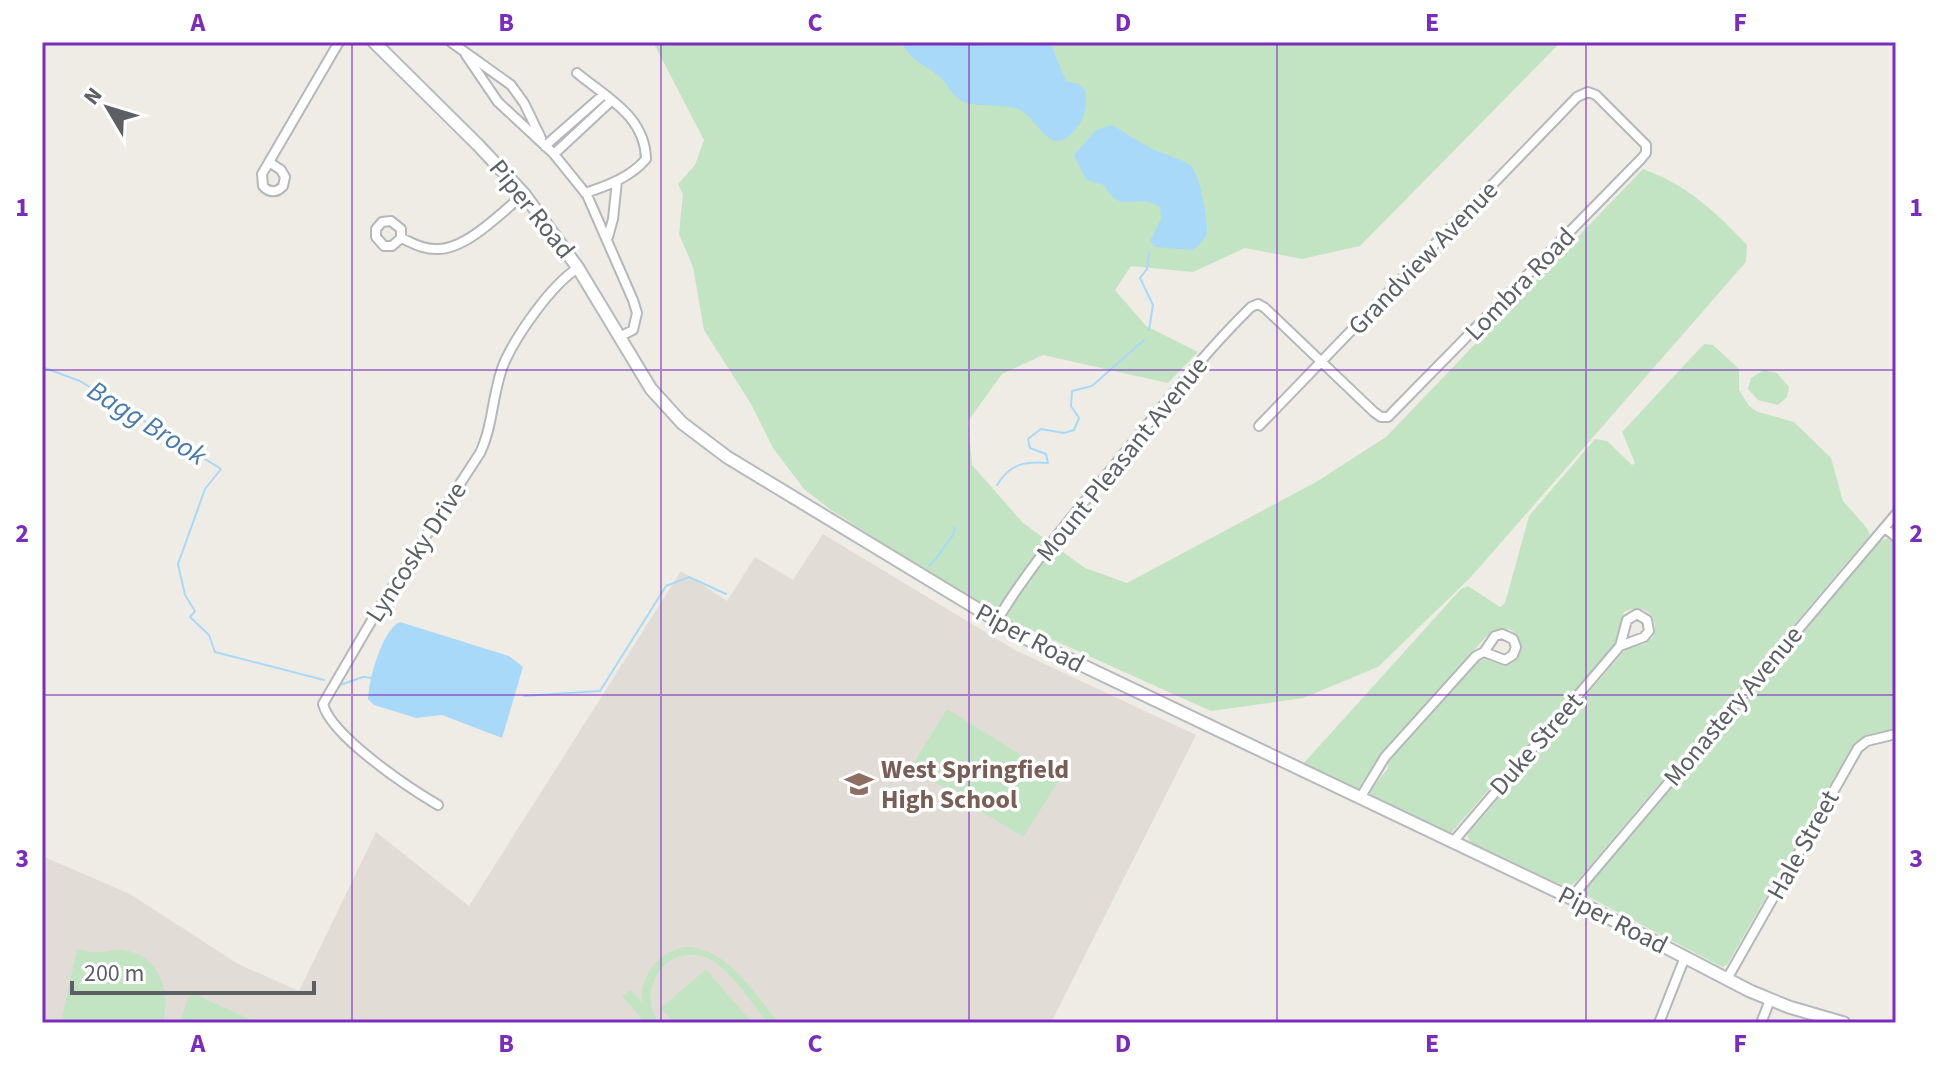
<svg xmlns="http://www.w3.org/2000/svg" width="1938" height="1065" font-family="'Source Sans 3',sans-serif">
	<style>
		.education { fill: #e1ddd6 }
		.green { fill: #c3e4c3 }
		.water { fill: #a9d9f9 }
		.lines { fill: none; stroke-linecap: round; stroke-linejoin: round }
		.stream { stroke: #a9d9f9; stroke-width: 2 }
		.street-casing { stroke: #b5b7bb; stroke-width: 12 }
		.secondary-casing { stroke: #b6b9bd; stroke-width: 15 }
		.street { stroke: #fff; stroke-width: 8 }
		.secondary { stroke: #fff; stroke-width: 11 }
		.grid { fill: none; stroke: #7b2cbf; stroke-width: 2; stroke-opacity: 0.55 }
		.labels { text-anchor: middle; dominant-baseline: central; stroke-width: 7; stroke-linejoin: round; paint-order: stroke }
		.street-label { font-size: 26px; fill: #5c6064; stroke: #fff }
		.education-label { font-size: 26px; font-weight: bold; fill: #785e54; stroke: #fff; text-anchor: start }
		.water-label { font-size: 28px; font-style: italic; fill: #477aab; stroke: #fff }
		.neatline { fill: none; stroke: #7b2cbf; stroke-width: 3 }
		.grid-label { font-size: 26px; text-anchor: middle; font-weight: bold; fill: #7b2cbf }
	</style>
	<rect width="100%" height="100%" fill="#eeece5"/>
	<path class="education" d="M823,534L1015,650L1196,735L1051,1023H42V856L130,894L238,964L299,991L376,832L469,906L681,571L727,601L755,557L793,580Z"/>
	<path class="green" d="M653,42H1561L1360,246L1302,259L1245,248L1193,272L1131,266L1115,290L1146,326L1198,352L1168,383L1043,355L1002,374L968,421L972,465L1023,523L1085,568L1127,583L1316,482L1386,437L1643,169C1686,184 1717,213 1747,245L1746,262L1471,577L1378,667L1303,698L1211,711L991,612L831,510L804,489L773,448L751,404L704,330L693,267L679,234L683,194L678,184L695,165L704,140Z
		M1704,344L1713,345L1739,369V390L1749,406L1758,412L1794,422L1831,458L1843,501L1867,528L1870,535L1577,881L1569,887L1564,886L1471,843L1467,835L1626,649L1645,644L1653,637C1661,616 1644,602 1624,612L1614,645L1451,833L1372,798L1370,791L1388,768V762L1478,661L1485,659L1504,666L1518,658C1523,646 1521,636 1509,629L1494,630L1484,639L1379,757L1358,789L1303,764L1461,589L1468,586L1500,607L1505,603L1529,516L1595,439L1607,441L1632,465L1635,463L1622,432Z
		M1764,370L1777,373L1789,387L1787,397L1778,405L1758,400L1748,389L1751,378Z
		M1887,538L1896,544V729L1866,735L1849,752L1727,965L1722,967L1587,896L1585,892L1590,884L1880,542Z
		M947,709L1060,779L1023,837L911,767Z
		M685,947C728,947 754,994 779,1023H768C753,1005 730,969 709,959C669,940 634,989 659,1023H645L622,996L630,990L642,1002C641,974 657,953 685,947Z
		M77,949C83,950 90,952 96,952C105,953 113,949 122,950C160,954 171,991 163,1023H61Z
		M706,969L752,1023H674L661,1008Z
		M195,994L258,1023H180L188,998Z"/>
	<path class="water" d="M901,42H1050L1066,81L1079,84L1085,90C1087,105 1086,118 1075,130C1048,161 1039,117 1018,109C1002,104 984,107 968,103C952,99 952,90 942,79C928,65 913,64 901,42Z
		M1112,125C1126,133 1140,143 1155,150C1166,155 1181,159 1190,165C1199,171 1210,225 1206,236C1203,242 1198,246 1193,250L1155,247L1150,241L1161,219L1160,207C1134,191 1122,217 1104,185L1086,180L1074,155L1096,130Z
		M400,622L509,656L523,667L502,738L442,715L416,718L374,705L368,699C369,679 382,630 400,622Z"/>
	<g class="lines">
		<path class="stream" d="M1149,330L1153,305L1140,278L1147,269L1149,252
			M42,367L80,381L221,469L205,489L178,564L185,595L195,611L190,617L209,635L215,652L324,680
			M997,485C1010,464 1024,461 1048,463L1046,454L1030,448L1028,439L1041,429L1064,433L1074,430L1079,418L1071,406L1072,391L1092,386L1144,340
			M929,566C940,556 944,545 954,534V527
			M340,685L363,677L373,678
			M524,696L600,691L666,586L689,577L726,594"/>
		<defs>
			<path id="street" d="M451,42L511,85L524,103L541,138
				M466,55L498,102L553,153L587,195L633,300L637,313L633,330L619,337
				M577,73C607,98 645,116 646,159C631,177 607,186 585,193
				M545,146L603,95
				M554,154L611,101
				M269,162L281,170L285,177L283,186C277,193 269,193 263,186L262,174L339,42
				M608,237L613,219L617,181
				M401,238L392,246H384L376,237V229L382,222L391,221L401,229V238C413,243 424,250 438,249C467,249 502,212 524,194
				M1885,528L1896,537
				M1637,614L1647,620L1649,631L1644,637L1620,646L1627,620Z
				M996,622C1031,563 1079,509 1122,456C1164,405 1204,353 1251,307L1258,304L1265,308L1374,412L1381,417H1388L1641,159L1646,153V145L1596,95L1588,92L1577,97L1259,426
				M1502,634L1513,639L1516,647L1513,655L1505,660L1484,652L1495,636Z
				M1360,798L1385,757L1476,656L1484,652
				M438,805C409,788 331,736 323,704L379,608L480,453C494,424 492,390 505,361C518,333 552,284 578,268
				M1452,843L1620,646
				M1571,898L1896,514
				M1727,979L1858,748L1867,741L1896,734
				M1659,1023L1685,957
				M1761,1023L1770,1000"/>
			<path id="secondary" d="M374,42L478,145L524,194L578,268L651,389L682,423L727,457L1027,639L1571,898L1750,991L1789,1007L1844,1023"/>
		</defs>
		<use href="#street" class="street-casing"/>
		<use href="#secondary" class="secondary-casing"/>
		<use href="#street" class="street"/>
		<use href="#secondary" class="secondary"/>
	</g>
	<path class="grid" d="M352,42V1023M661,42V1023M969,42V1023M1277,42V1023M1586,42V1023M42,370H1896M42,695H1896"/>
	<defs>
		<symbol id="school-bare" viewBox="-9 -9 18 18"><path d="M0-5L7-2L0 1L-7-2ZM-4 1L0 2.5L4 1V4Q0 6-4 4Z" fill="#8d6e63" stroke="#fff" stroke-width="2.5" paint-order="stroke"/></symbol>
	</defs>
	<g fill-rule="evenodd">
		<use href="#school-bare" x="839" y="764" width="40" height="40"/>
	</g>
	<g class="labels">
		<g class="street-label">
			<text transform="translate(532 209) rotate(51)">Piper Road</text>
			<text transform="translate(1423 258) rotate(-46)">Grandview Avenue</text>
			<text transform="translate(1520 284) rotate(-46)">Lombra Road</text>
			<text transform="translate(1122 459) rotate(-51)">Mount Pleasant Avenue</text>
			<text transform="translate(416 552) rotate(-57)">Lyncosky Drive</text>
			<text transform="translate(1030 638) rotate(28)">Piper Road</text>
			<text transform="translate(1733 706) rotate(-50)">Monastery Avenue</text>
			<text transform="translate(1536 744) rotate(-49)">Duke Street</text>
			<text transform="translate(1803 845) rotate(-61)">Hale Street</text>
			<text transform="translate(1613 920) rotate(27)">Piper Road</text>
		</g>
		<g class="education-label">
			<text x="881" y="769">West Springfield<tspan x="881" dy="30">High School</tspan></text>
		</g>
		<g class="water-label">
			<text transform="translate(147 423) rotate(32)">Bagg Brook</text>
		</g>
	</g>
	<rect width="1938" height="1065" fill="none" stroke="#ffffff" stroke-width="88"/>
	<g transform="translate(108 108) rotate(308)" stroke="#ffffff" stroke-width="6" paint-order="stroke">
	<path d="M0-6L14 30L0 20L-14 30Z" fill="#5c6064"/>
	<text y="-12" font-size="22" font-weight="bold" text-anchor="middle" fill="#5c6064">N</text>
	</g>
	<path d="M72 981v12h242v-12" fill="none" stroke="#5c6064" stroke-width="4"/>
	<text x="84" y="981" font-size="24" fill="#5c6064" stroke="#ffffff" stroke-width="6" paint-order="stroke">200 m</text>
	<rect x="44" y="44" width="1850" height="977" class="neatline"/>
	<g class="grid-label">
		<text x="198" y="31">A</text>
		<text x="506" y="31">B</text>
		<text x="815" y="31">C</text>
		<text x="1123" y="31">D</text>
		<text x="1432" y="31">E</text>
		<text x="1740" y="31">F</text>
		<text x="22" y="216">1</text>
		<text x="1916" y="216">1</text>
		<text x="22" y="542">2</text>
		<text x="1916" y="542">2</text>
		<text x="22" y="867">3</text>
		<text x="1916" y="867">3</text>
		<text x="198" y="1052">A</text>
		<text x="506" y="1052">B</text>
		<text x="815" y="1052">C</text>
		<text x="1123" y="1052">D</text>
		<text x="1432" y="1052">E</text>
		<text x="1740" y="1052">F</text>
	</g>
</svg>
